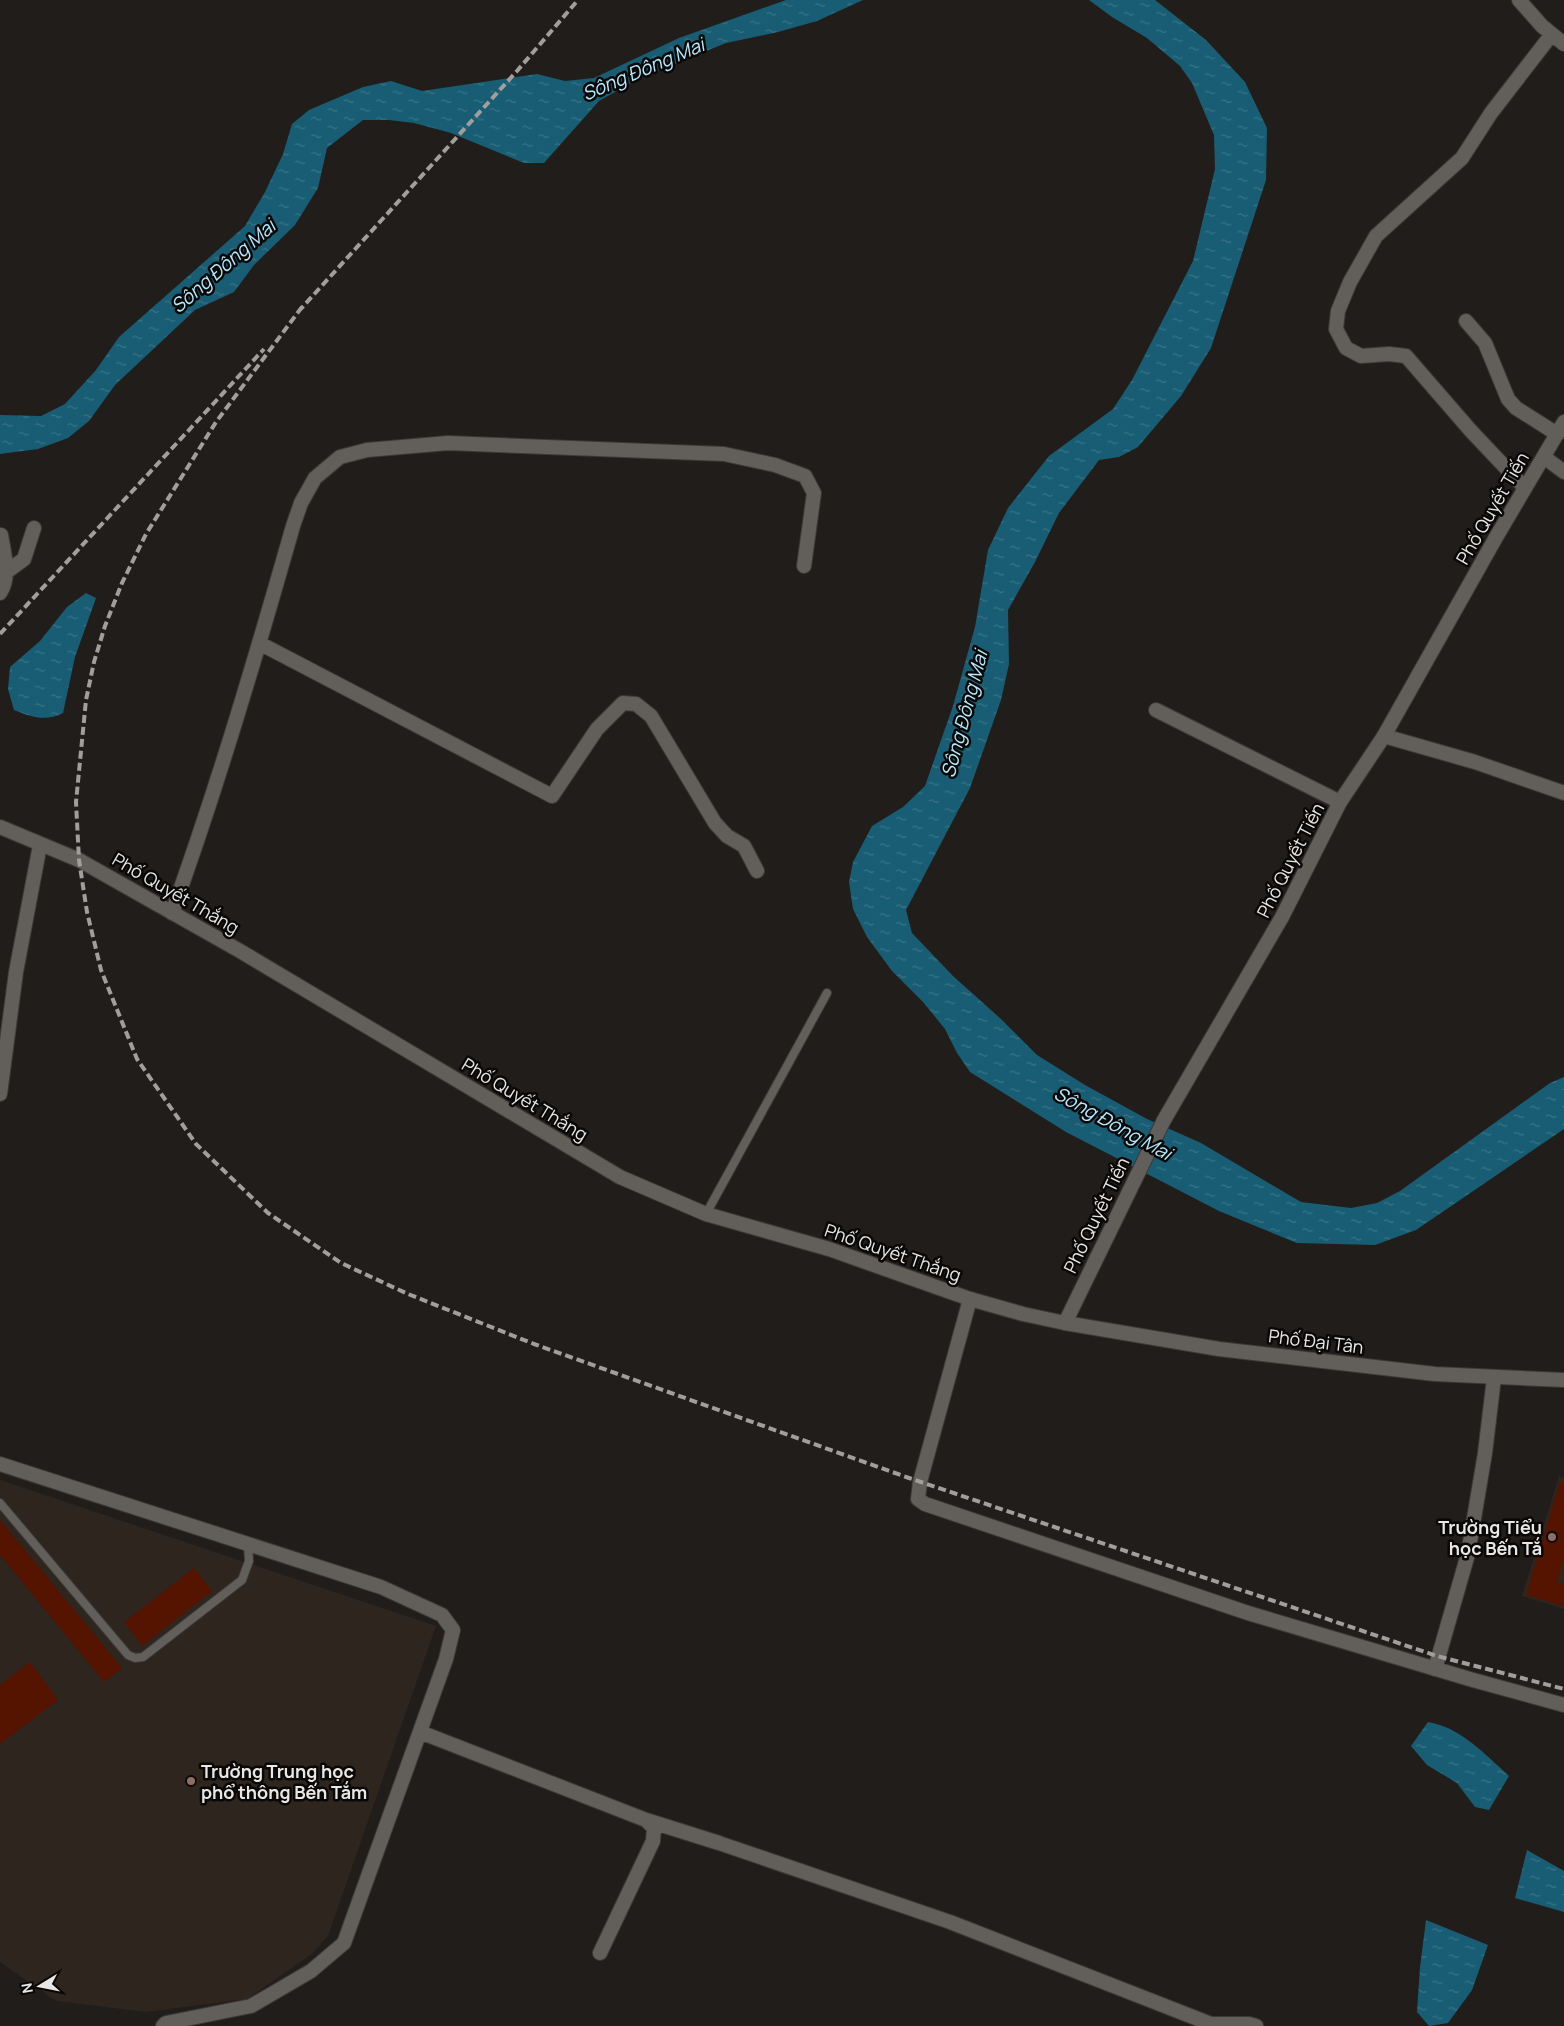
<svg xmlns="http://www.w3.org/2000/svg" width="1564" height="2026" font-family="Manrope,sans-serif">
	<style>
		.built { fill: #2e251e }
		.water { fill: url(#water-ripples) }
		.building { fill: #541400 }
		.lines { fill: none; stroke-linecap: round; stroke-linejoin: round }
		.service-casing { stroke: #3c3937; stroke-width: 10 }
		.minor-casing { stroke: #3c3937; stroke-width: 16 }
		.tertiary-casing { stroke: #3c3937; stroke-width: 16 }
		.secondary-casing { stroke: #3c3937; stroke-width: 16 }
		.service { stroke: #625e5a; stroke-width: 8 }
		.minor { stroke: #625e5a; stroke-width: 14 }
		.tertiary { stroke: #625e5a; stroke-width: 14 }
		.secondary { stroke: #625e5a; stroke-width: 14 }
		.rail { stroke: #a19e9b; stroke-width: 4; stroke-dasharray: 8 4; stroke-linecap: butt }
		.education-dot { fill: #8d6e63; stroke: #090807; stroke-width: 2 }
		.labels { text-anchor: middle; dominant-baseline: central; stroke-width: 5; stroke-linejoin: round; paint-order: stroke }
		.street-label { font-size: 18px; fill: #e9e7e5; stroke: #090807 }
		.poi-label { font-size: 18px; font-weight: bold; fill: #e9e7e5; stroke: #090807; text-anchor: end }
		.water-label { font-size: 19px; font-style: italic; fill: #b5eaff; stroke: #090807 }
	</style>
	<defs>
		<pattern id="water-ripples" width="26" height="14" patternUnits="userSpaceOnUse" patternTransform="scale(1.25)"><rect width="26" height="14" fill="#185d73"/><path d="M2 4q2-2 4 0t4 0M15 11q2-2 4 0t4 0" fill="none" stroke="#3a7487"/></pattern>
	</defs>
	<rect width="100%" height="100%" fill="#211d1a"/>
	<path class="built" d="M1559,1476L1564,1478V1609L1522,1596Z
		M0,1480L436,1626L328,1936L312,1954L247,1999L146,2012L56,2001L0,1962Z"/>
	<path class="water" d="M786,0H863L817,21L778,32L726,43L640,78L599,101L544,163H524L451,133L414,123L389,120H363L327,148L318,188L295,225L254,265L234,292L195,310L115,385L89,421L68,438L38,449L0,454V415L41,416L65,404L96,370L119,337L245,226L265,192L283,154L292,124L309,110L363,87L391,81L422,91L537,74L565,81L594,78L679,38Z
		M1089,0H1155L1206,40L1245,82L1267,128L1266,180L1211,348L1181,396L1138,447L1119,457L1099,460L1059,513L1035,562L1008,610L1009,664L1001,700L970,788L906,910L912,933L953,976L1001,1019L1037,1055L1085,1085L1147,1119L1201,1143L1301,1202L1351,1208L1377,1203L1400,1191L1550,1083L1564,1077V1129L1416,1230L1375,1245L1297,1243L1219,1211L1066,1132L970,1072L957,1053L945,1029L923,1002L892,971L867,937L853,909L849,882L853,862L872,826L903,807L925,786L953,706L975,627L988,550L1008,508L1049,456L1113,409L1132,380L1193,261L1215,169L1214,135L1192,83L1180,66L1147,38L1112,17Z
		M86,593L96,598L75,657L63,713C46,722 31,717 14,710L8,689L10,667L40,641L67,607Z
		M1428,1722C1460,1727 1486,1755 1509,1776L1489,1810L1475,1807L1457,1783L1427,1765L1411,1746Z
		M1527,1850L1564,1871V1912L1515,1898Z
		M1426,1920L1488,1945L1472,1990L1448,2023L1429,2026L1417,2012L1420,1967Z"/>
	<path class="building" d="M1560,1481L1564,1482V1559L1557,1582L1564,1584V1606L1526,1595Z
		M0,1520L122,1668L104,1682L0,1555Z
		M194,1568L212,1591L142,1646L124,1622Z
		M30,1662L58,1700L0,1744V1685Z"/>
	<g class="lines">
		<defs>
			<path id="service" d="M706,1214L827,993
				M0,1503L128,1655L135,1658L143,1657L242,1580L249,1561L248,1545"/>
			<path id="minor" d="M1519,0L1542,26L1564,44
				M1466,321L1485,343L1508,399L1516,408L1557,434
				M1544,457L1564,472
				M1525,488L1471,431L1406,356L1389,354L1361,356L1346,348L1336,329L1338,311L1350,282L1376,236L1462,158L1491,113L1552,34
				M5,573L24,559L34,528
				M0,593C11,577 4,553 1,535
				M259,643L552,796L597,729L623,703L636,704L651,716L715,823L727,836L744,846L757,871
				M1156,710L1340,802
				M1384,736L1475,762L1564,793
				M172,913C218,785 256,656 293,526L301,503L315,478L340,457L367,450L448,443L724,454L775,465L805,476L814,493L804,566
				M970,1299L920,1482L918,1499L925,1504L1248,1613L1473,1680L1564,1705
				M0,1464L381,1587L442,1615L453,1630L446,1659L344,1943L311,1971L251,2006L166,2023L163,2026
				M1435,1669L1468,1554L1485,1453L1494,1378
				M420,1732L646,1820L654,1828L653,1841L600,1953
				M646,1820L719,1843L950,1922L1211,2024H1249L1256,2026"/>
			<path id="tertiary" d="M0,1094L16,972L40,845
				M1065,1323L1164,1120L1282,917L1340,802L1384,736L1495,539L1564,422"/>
			<path id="secondary" d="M0,827L79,860L240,951L620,1177L706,1214L829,1249L970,1299L1023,1314L1065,1323L1219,1349L1435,1374L1564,1380"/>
		</defs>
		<use href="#service" class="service-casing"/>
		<use href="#minor" class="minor-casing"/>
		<use href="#tertiary" class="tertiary-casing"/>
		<use href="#secondary" class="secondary-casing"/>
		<use href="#service" class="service"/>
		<use href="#minor" class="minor"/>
		<use href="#tertiary" class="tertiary"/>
		<use href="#secondary" class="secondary"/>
		<path class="rail" d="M302,307L216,422L146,534L122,583L105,626L94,662L86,700L76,802L79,860L87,912L101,970L137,1059L196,1144L268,1213L341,1263L408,1294L534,1344L909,1478L1437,1656L1564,1689
			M298,312L517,71L578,0
			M0,634L264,349"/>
	</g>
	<g class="education-dot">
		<circle cx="1552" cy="1537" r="5"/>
		<circle cx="191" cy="1781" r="5"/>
	</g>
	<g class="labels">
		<g class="street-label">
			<text transform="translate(1492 508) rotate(-60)">Phố Quyết Tiến</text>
			<text transform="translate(1290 860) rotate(-63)">Phố Quyết Tiến</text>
			<text transform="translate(176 893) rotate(30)">Phố Quyết Thắng</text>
			<text transform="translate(525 1099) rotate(31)">Phố Quyết Thắng</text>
			<text transform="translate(1096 1215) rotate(-64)">Phố Quyết Tiến</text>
			<text transform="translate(893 1252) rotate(19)">Phố Quyết Thắng</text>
			<text transform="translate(1316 1341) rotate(7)">Phố Đại Tân</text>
		</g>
		<g class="poi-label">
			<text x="1542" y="1527">Trường Tiểu<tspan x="1542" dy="21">học Bến Tắ</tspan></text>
			<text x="201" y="1771" text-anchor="start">Trường Trung học<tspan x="201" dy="21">phổ thông Bến Tắm</tspan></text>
		</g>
		<g class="water-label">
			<text transform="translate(643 69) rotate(-23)">Sông Đông Mai</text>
			<text transform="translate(223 266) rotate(-41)">Sông Đông Mai</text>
			<text transform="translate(964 714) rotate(-75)">Sông Đông Mai</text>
			<text transform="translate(1113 1123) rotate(29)">Sông Đông Mai</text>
		</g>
	</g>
	<g transform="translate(40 1986) rotate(260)" stroke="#090807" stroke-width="4" paint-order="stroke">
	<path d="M0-4L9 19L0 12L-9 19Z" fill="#e9e7e5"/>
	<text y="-8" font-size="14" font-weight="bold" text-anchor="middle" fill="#e9e7e5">N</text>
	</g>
</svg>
